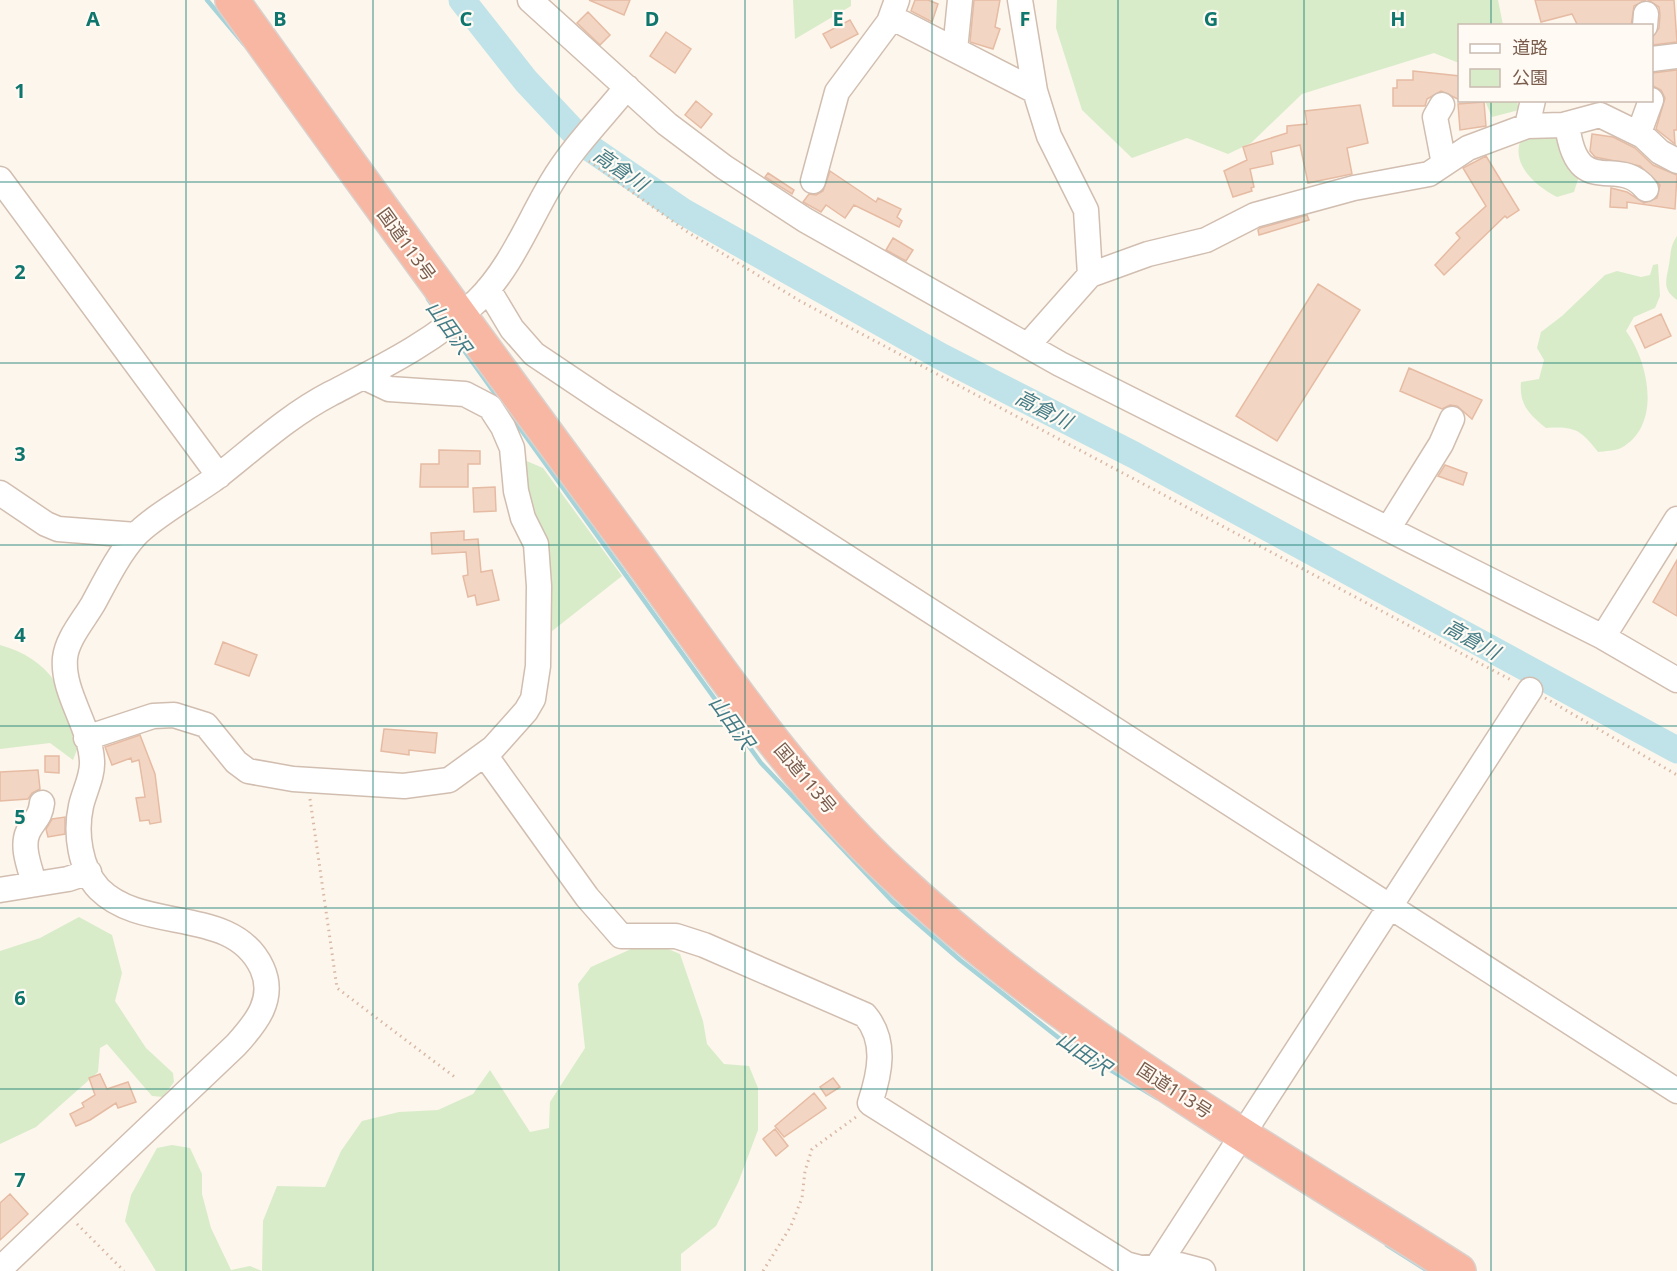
<svg xmlns="http://www.w3.org/2000/svg" width="1677" height="1271" font-family="'Noto Sans','Noto Sans JP',sans-serif">
	<style>
		.green { fill: #d8ecc9 }
		.lines { fill: none; stroke-linecap: round; stroke-linejoin: round }
		.stream { stroke: #a5d3da; stroke-width: 4.5 }
		.river { stroke: #bfe3e8; stroke-width: 27 }
		.building { fill: #f3d5c3; stroke: #e6bba3; stroke-width: 1.5 }
		.minor-casing { stroke: #d1beb0; stroke-width: 27 }
		.highway-casing { stroke: #dad1cd; stroke-width: 36 }
		.path { stroke: #d9b8a5; stroke-width: 3; stroke-dasharray: 1.5 4.5; stroke-linecap: butt }
		.minor { stroke: #fff; stroke-width: 24 }
		.highway { stroke: #f7b7a3; stroke-width: 33 }
		.grid { fill: none; stroke: #0f766e; stroke-width: 1.5; stroke-opacity: 0.55 }
		.labels { text-anchor: middle; dominant-baseline: central; stroke-width: 4.5; stroke-linejoin: round; paint-order: stroke }
		.street-label { font-size: 18px; fill: #7a5c4d; stroke: #fffaf3 }
		.water-label { font-size: 20px; font-style: italic; fill: #437c86; stroke: #fffaf3 }
		.grid-label { font-size: 20px; text-anchor: middle; font-weight: bold; fill: #0f766e; stroke: #fffaf3; stroke-width: 4.5; stroke-linejoin: round; paint-order: stroke }
	</style>
	<rect width="100%" height="100%" fill="#fdf6ec"/>
	<path class="green" d="M793,0H851V6L795,39Z
		M1057,0H1498L1503,25L1460,26L1459,63L1434,53L1302,94L1251,143L1228,154L1187,138L1132,158L1082,110L1056,28Z
		M1485,101H1517L1519,110L1492,117Z
		M1561,133L1579,176L1574,192L1557,197C1535,186 1509,163 1522,137Z
		M1677,236V300C1662,289 1666,281 1669,265C1671,253 1670,246 1677,236Z
		M1658,264L1660,296L1655,308L1634,317L1626,331C1648,361 1663,425 1621,448C1615,451 1605,451 1598,452C1581,430 1575,426 1546,428C1529,414 1519,405 1521,382L1539,379L1544,360L1537,348L1541,332L1562,316L1605,275L1617,271L1641,277L1650,275L1653,265Z
		M522,459L543,468L622,576L547,635Z
		M0,645C52,660 63,691 82,737L73,760L50,743L0,749Z
		M79,917L112,935L122,973L115,1001L146,1048L173,1073L174,1082L163,1097L152,1096L107,1044L100,1048L98,1072L36,1127L0,1144V951L40,938Z
		M649,941L680,954L703,1021L707,1044L724,1064L749,1066L758,1088V1130L738,1183L716,1226L681,1254V1271H156L125,1221L131,1195L157,1148L172,1145L190,1148L202,1174V1194L211,1228L231,1270L250,1266L262,1271L263,1221L277,1186L325,1187L341,1151L362,1121L399,1112L438,1110L473,1094L490,1070L530,1132L549,1128L550,1102L585,1048L578,984L591,967Z"/>
	<g class="lines">
		<path class="stream" d="M207,0L244,44
			M428,299L442,319
			M450,331L761,763L892,901L960,960L1064,1042L1157,1098
			M1387,1245L1428,1271"/>
		<path class="river" d="M462,0L526,81L587,146L682,211L940,356L1134,455L1677,750"/>
	</g>
	<path class="building" d="M589,0H630L624,15Z
		M915,0H928L938,4L932,22L911,11Z
		M974,0H1000L995,27L1000,29L993,49L970,42Z
		M1535,0H1646L1634,6L1631,26H1578L1572,14L1541,22Z
		M1648,0H1674L1677,42L1653,45L1652,38L1659,28L1660,15L1659,7Z
		M588,12L610,35L600,45L577,23Z
		M850,20L858,34L831,48L823,34Z
		M666,32L691,49L675,73L650,56Z
		M1677,70V130H1674L1675,144L1656,129L1665,98L1661,90L1653,86L1652,73Z
		M1413,71L1460,76V100L1441,91L1427,99L1425,106H1393V88H1397V80H1413Z
		M696,101L712,114L701,128L685,115Z
		M1484,102L1486,126L1460,130L1458,104Z
		M1360,105L1368,143L1347,148L1352,174L1308,183L1300,145L1271,152L1273,164L1250,169L1254,187L1251,188L1252,191L1233,197L1224,171L1247,160L1243,147L1287,133V126L1307,124L1305,111Z
		M1592,134L1613,137L1635,148L1653,165L1677,175L1675,209L1627,202V208L1610,207L1611,188L1627,192L1644,203L1657,198L1660,185L1640,166L1595,157L1590,151Z
		M1486,156L1519,210L1507,218L1505,216L1444,275L1435,265L1460,238L1456,233L1486,206L1463,168Z
		M830,171L876,202L878,198L901,209L897,217L902,221L899,227L854,205L845,218L826,205L821,212L803,202L809,194L816,195L823,191Z
		M768,173L794,190L792,194L765,177Z
		M1307,215L1309,220L1259,235L1258,230L1260,228Z
		M893,238L913,250L906,261L886,250Z
		M1318,284L1360,310L1277,441L1236,416Z
		M1661,314L1671,336L1645,348L1635,326Z
		M1409,368L1482,400L1472,419L1457,406L1450,405L1442,409L1400,391Z
		M439,450L480,451V464H468V487H420L421,464H439Z
		M1445,465L1467,473L1463,485L1438,476Z
		M495,487L496,511L474,512L473,488Z
		M464,531V540L478,539L481,572L492,570L499,600L477,605L475,595L468,597L463,576L468,575L466,552L432,554L431,533Z
		M1677,560V616L1653,602Z
		M223,642L257,655L249,676L215,664Z
		M384,729L437,733L435,753L409,750V755L381,751Z
		M140,735L155,774L161,822L150,824L149,820L140,821L136,798L145,797L139,760L132,762L131,758L112,765L105,747Z
		M45,756H59V773L45,772Z
		M38,770L40,789L32,793L28,799L0,801V772Z
		M65,817V834L48,837L46,829L52,819Z
		M100,1074L107,1089L128,1082L136,1102L118,1108L116,1103L90,1120L76,1126L70,1114L84,1107L82,1103L95,1095L89,1078Z
		M833,1078L840,1087L826,1096L820,1087Z
		M814,1093L826,1108L784,1137L775,1126Z
		M775,1129L788,1146L776,1156L763,1139Z
		M10,1194L28,1214L0,1240V1203Z"/>
	<g class="lines">
		<defs>
			<path id="minor" d="M530,0L667,124L724,167L805,220L1060,364L1603,637L1677,680
				M1020,0L1035,91L1049,136L1086,210L1090,275
				M891,17L1035,91
				M1645,26L1646,14
				M955,50L960,0
				M1652,59L1677,56
				M1442,105L1435,117L1444,164
				M1567,124C1577,203 1618,153 1646,189
				M1527,126L1533,100
				M1639,133L1651,100
				M0,179L219,476
				M813,181L837,92L889,22L897,0
				M488,289L512,329L534,354L604,401L1677,1091
				M1028,345L1090,275L1148,254L1206,240L1255,215L1354,188L1429,174L1468,148L1527,126L1563,125L1600,115L1643,136L1660,152L1677,161
				M0,493L46,524L58,529L136,535
				M1388,529L1441,444L1452,419
				M1603,637L1677,519
				M86,738L153,716L174,715L206,725L236,762L248,771L293,779L404,786L449,780L493,748L526,711L533,699L538,666L539,586L536,544L523,518L516,491L512,448L503,427L490,407L465,394L389,389L366,378
				M485,755L587,897L621,936H676L704,945L865,1015C887,1041 880,1073 870,1103L1126,1264L1141,1268L1180,1265L1203,1271
				M34,883C30,868 21,847 28,832C34,819 40,819 42,803
				M0,890L68,879L89,872
				M1158,1265L1530,690
				M0,1269L236,1045C256,1023 276,999 262,968C233,905 144,934 99,889C80,869 75,833 81,806C84,792 93,776 92,761C90,725 62,693 65,658C67,639 83,621 93,604C105,582 118,555 135,536C152,517 194,494 217,477C254,448 288,416 330,394C382,367 434,342 477,301C511,268 528,222 552,182C572,148 602,118 627,87"/>
			<path id="highway" d="M232,0C363,183 495,364 629,545C712,657 790,778 893,874C1062,1032 1265,1147 1459,1271"/>
		</defs>
		<use href="#minor" class="minor-casing"/>
		<use href="#highway" class="highway-casing"/>
		<path class="path" d="M589,161L689,233L800,301L1513,681
			M1545,698L1677,775
			M310,799L337,988L456,1078
			M77,1224L124,1271
			M763,1271L791,1226L802,1198L805,1171L812,1149L856,1117"/>
		<use href="#minor" class="minor"/>
		<use href="#highway" class="highway"/>
	</g>
	<path class="grid" d="M186,0V1271M373,0V1271M559,0V1271M745,0V1271M932,0V1271M1118,0V1271M1304,0V1271M1491,0V26M1491,100V1271M0,182H1677M0,363H1677M0,545H1677M0,726H1677M0,908H1677M0,1089H1677"/>
	<g class="labels">
		<g class="street-label">
			<text transform="translate(407 244) rotate(54)">国道113号</text>
			<text transform="translate(806 778) rotate(50)">国道113号</text>
			<text transform="translate(1175 1090) rotate(33)">国道113号</text>
		</g>
		<g class="water-label">
			<text transform="translate(621 169) rotate(35)">高倉川</text>
			<text transform="translate(449 327) rotate(54)">山田沢</text>
			<text transform="translate(1044 409) rotate(27)">高倉川</text>
			<text transform="translate(1472 639) rotate(29)">高倉川</text>
			<text transform="translate(732 722) rotate(54)">山田沢</text>
			<text transform="translate(1084 1053) rotate(34)">山田沢</text>
		</g>
	</g>
	<g class="grid-label">
		<text x="93" y="26">A</text>
		<text x="280" y="26">B</text>
		<text x="466" y="26">C</text>
		<text x="652" y="26">D</text>
		<text x="838" y="26">E</text>
		<text x="1025" y="26">F</text>
		<text x="1211" y="26">G</text>
		<text x="1398" y="26">H</text>
		<text x="20" y="98">1</text>
		<text x="20" y="279">2</text>
		<text x="20" y="461">3</text>
		<text x="20" y="642">4</text>
		<text x="20" y="824">5</text>
		<text x="20" y="1005">6</text>
		<text x="20" y="1187">7</text>
	</g>
	<rect x="1458" y="24" width="195" height="78" fill="#fffaf3" stroke="#cabbb1" stroke-width="1.5"/>
	<rect x="1470" y="44" width="30" height="9" fill="#ffffff" stroke="#cabbb1" stroke-width="1.5"/>
	<text x="1512" y="54" font-size="18" fill="#7a5c4d">道路</text>
	<rect x="1470" y="69" width="30" height="18" fill="#d8ecc9" stroke="#cabbb1" stroke-width="1.5"/>
	<text x="1512" y="84" font-size="18" fill="#7a5c4d">公園</text>
</svg>
